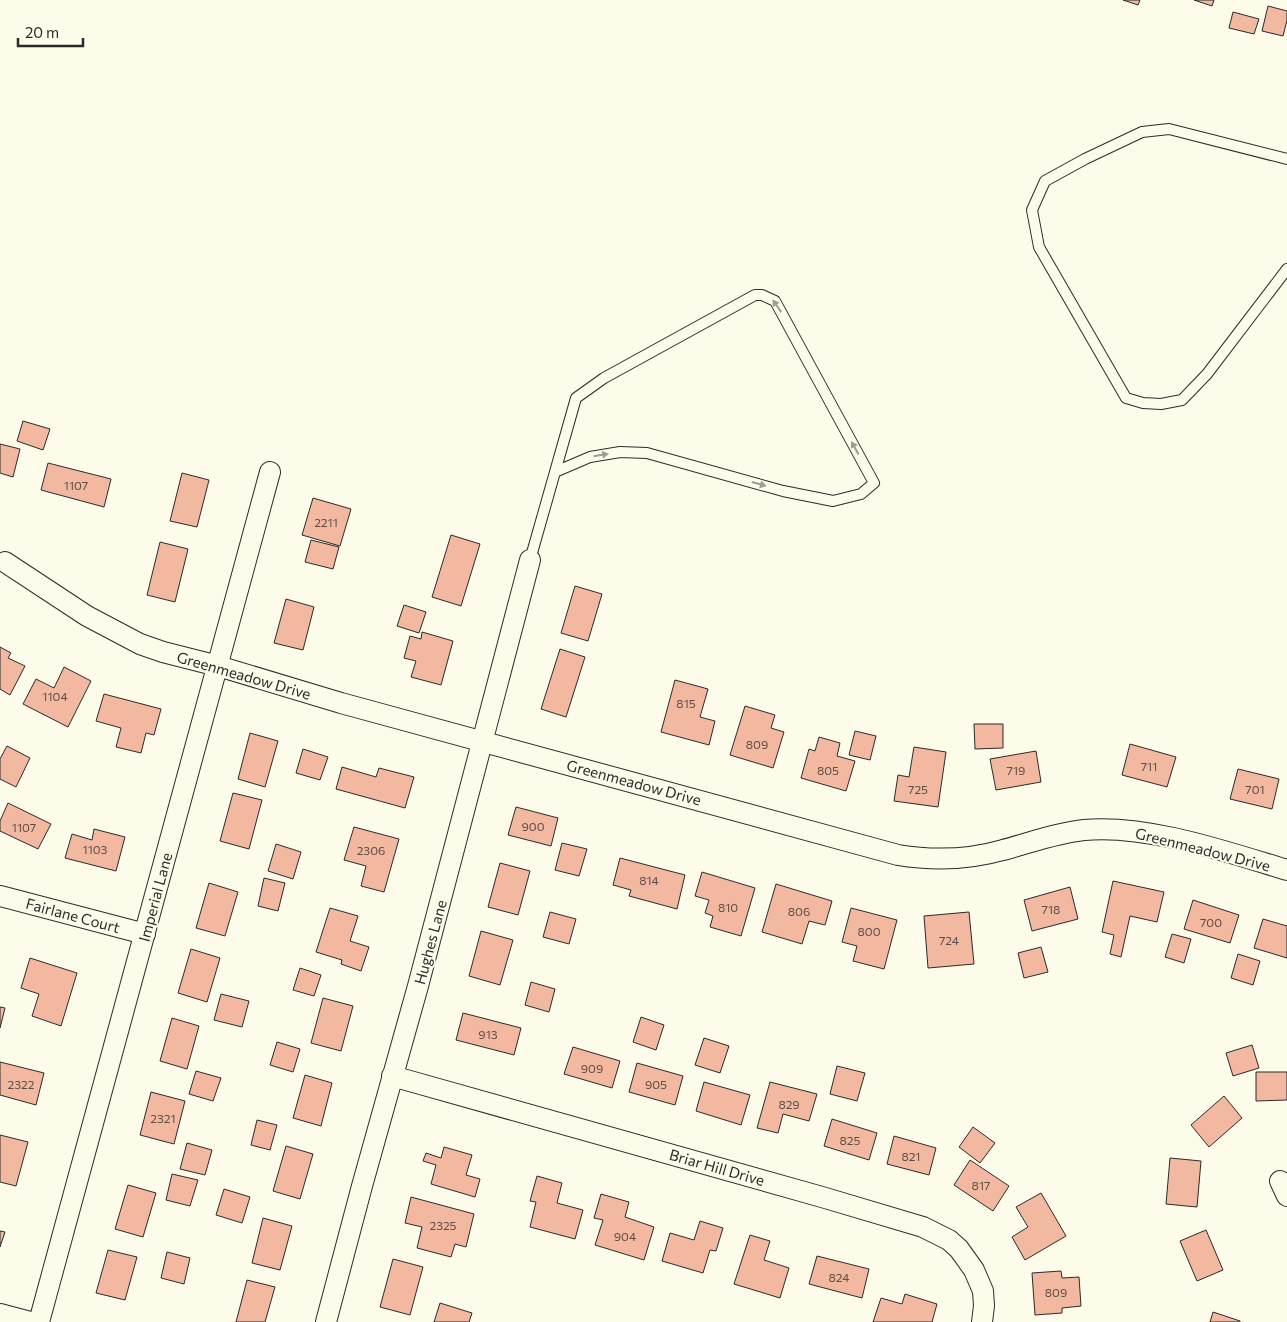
<svg xmlns="http://www.w3.org/2000/svg" width="1287" height="1322" font-family="Commissioner,sans-serif">
	<style>
		.building { fill: #f2b8a0; stroke: #2b2b2b }
		.lines { fill: none; stroke-linecap: round; stroke-linejoin: round }
		.lane-casing { stroke: #2b2b2b; stroke-width: 12 }
		.street-casing { stroke: #2b2b2b; stroke-width: 22 }
		.lane { stroke: #fdfbea; stroke-width: 10 }
		.street { stroke: #fdfbea; stroke-width: 20 }
		.oneway { fill: #9e9d94 }
		.labels { text-anchor: middle; dominant-baseline: central; stroke-width: 4; stroke-linejoin: round; paint-order: stroke }
		.number-label { font-size: 12px; fill: #5d4e48 }
		.street-label { font-size: 15px; fill: #2b2b2b; stroke: #fdfbea }
	</style>
	<rect width="100%" height="100%" fill="#fdfbea"/>
	<path class="building" d="M1123,0H1140L1138,5Z
		M1194,0H1214L1212,6Z
		M1268,6L1287,11V20L1283,36L1262,31Z
		M1233,12L1259,19L1254,34L1229,28Z
		M23,421L50,429L43,450L17,441Z
		M0,444L20,449L13,477L0,473Z
		M48,463L111,479L104,507L41,490Z
		M182,473L209,480L197,527L170,521Z
		M313,498L351,509L340,546L302,535Z
		M451,535L480,544L461,606L432,597Z
		M311,540L339,547L333,569L305,562Z
		M160,542L188,549L175,602L147,595Z
		M575,586L602,594L588,641L561,633Z
		M286,599L314,607L303,650L274,643Z
		M404,605L426,612L419,633L397,626Z
		M422,632L453,641L441,685L411,677L416,661L404,658L410,636L421,639Z
		M0,647L11,653L8,658L25,666L10,695L0,689Z
		M560,649L585,657L566,717L541,709Z
		M64,667L91,681L68,727L23,704L36,679L54,688Z
		M675,680L708,689L700,717L715,721L709,745L661,732Z
		M104,694L161,709L154,735L146,733L141,753L116,747L121,728L96,721Z
		M745,706L775,715L771,728L784,732L773,768L730,755Z
		M974,724H1003V748L975,749Z
		M855,731L876,736L870,760L849,755Z
		M250,733L278,741L265,787L238,779Z
		M819,737L840,743L837,756L855,761L846,791L801,778L809,749L815,751Z
		M1130,744L1176,757L1167,787L1122,775Z
		M7,746L30,758L16,787L0,779V759Z
		M914,747L946,752L938,807L894,801L898,775L909,777Z
		M303,749L328,757L320,780L296,773Z
		M1036,751L1041,782L996,790L990,759Z
		M342,767L376,777L379,768L414,777L405,808L336,789Z
		M1238,769L1279,779L1272,809L1230,799Z
		M233,793L262,800L249,849L220,841Z
		M8,803L51,824L38,849L0,831V821Z
		M516,807L558,818L551,846L508,835Z
		M354,827L399,839L384,892L361,886L366,866L344,860Z
		M94,829L125,837L116,871L65,858L72,834L92,840Z
		M562,843L587,849L579,876L555,870Z
		M276,844L301,852L293,879L268,871Z
		M620,858L685,875L677,909L629,896L631,890L613,885Z
		M500,863L530,871L518,915L488,907Z
		M702,872L755,888L741,936L710,927L713,916L705,913L709,900L695,896Z
		M264,878L285,883L278,911L258,906Z
		M1113,881L1164,892L1157,922L1130,916L1121,957L1110,954L1114,935L1102,932Z
		M209,883L238,892L225,936L196,928Z
		M776,884L832,901L825,925L809,921L802,944L762,932Z
		M1070,887L1078,919L1032,931L1024,900Z
		M1193,900L1239,915L1230,943L1184,929Z
		M330,908L358,916L350,941L369,947L361,971L341,964L342,960L316,952Z
		M851,908L897,920L884,969L853,961L857,946L842,942Z
		M550,912L576,919L569,944L543,937Z
		M969,912L974,964L928,968L924,916Z
		M1263,919L1287,926V958L1254,948Z
		M481,931L513,940L500,985L469,976Z
		M1172,934L1191,939L1184,963L1165,957Z
		M1041,947L1048,972L1024,978L1018,953Z
		M191,949L220,958L207,1002L178,993Z
		M1238,954L1260,961L1253,985L1231,978Z
		M30,958L77,973L61,1026L32,1016L39,994L21,988Z
		M300,968L321,975L314,996L293,990Z
		M531,982L555,989L549,1012L525,1005Z
		M221,994L249,1001L242,1027L214,1020Z
		M323,998L353,1006L341,1051L311,1043Z
		M0,1007L5,1008L0,1028Z
		M463,1013L521,1028L514,1055L456,1040Z
		M641,1017L664,1025L656,1050L633,1042Z
		M172,1018L199,1026L187,1069L160,1061Z
		M704,1038L729,1046L720,1073L695,1065Z
		M277,1042L300,1049L293,1072L270,1065Z
		M1252,1045L1259,1068L1233,1076L1226,1053Z
		M573,1047L620,1061L612,1088L564,1074Z
		M0,1062L44,1073L36,1105L0,1095Z
		M637,1063L683,1076L675,1105L629,1092Z
		M837,1066L865,1073L857,1101L830,1094Z
		M196,1071L221,1078L213,1101L189,1094Z
		M1256,1072H1287V1100L1256,1101Z
		M305,1075L332,1083L321,1126L293,1118Z
		M704,1082L750,1095L741,1125L696,1111Z
		M770,1082L817,1094L809,1121L783,1114L778,1133L757,1128Z
		M151,1092L185,1101L174,1144L140,1135Z
		M1224,1096L1242,1118L1209,1147L1191,1125Z
		M832,1119L877,1133L869,1160L824,1146Z
		M257,1120L277,1125L270,1150L251,1145Z
		M973,1127L995,1143L980,1163L959,1147Z
		M0,1135L28,1142L16,1186L0,1182Z
		M894,1136L936,1148L929,1175L887,1164Z
		M187,1143L212,1150L205,1175L180,1169Z
		M286,1146L313,1154L300,1199L273,1191Z
		M444,1147L472,1155L466,1175L480,1179L475,1197L431,1184L436,1165L423,1161L426,1153L441,1158Z
		M1170,1158L1201,1161L1197,1207L1166,1204Z
		M970,1160L1009,1186L993,1211L954,1185Z
		M172,1174L198,1180L190,1206L166,1200Z
		M537,1176L562,1183L557,1203L583,1210L575,1239L530,1227L536,1202L530,1201Z
		M128,1185L156,1193L143,1237L115,1229Z
		M224,1189L250,1197L242,1223L216,1215Z
		M1041,1193L1066,1236L1025,1260L1012,1237L1028,1227L1016,1207Z
		M601,1194L629,1202L625,1217L654,1227L644,1260L595,1245L603,1220L594,1218Z
		M411,1197L474,1214L466,1247L455,1244L451,1257L417,1248L422,1227L405,1223Z
		M263,1218L292,1226L280,1270L252,1263Z
		M700,1221L723,1228L716,1251L710,1250L703,1273L662,1261L670,1233L694,1240Z
		M1206,1230L1223,1270L1197,1281L1180,1241Z
		M0,1231L5,1232L0,1247Z
		M750,1235L770,1241L764,1260L789,1268L780,1298L734,1284Z
		M108,1250L137,1257L125,1300L96,1293Z
		M167,1252L190,1258L184,1284L161,1278Z
		M817,1256L869,1269L862,1298L809,1284Z
		M393,1259L423,1267L410,1315L380,1307Z
		M1061,1271L1062,1278L1079,1277L1081,1306L1062,1308V1313L1035,1315L1032,1273Z
		M247,1280L275,1287L265,1322H236Z
		M905,1294L937,1304L932,1322H873L881,1298L902,1304Z
		M440,1303L472,1313L469,1322H434Z
		M1213,1312L1240,1321V1322H1210Z"/>
	<g class="lines">
		<defs>
			<path id="lane" d="M1287,159L1169,129L1142,132L1085,159L1045,181L1032,210L1039,247L1126,398L1143,403L1161,404L1182,400L1207,374L1287,269
				M530,560L576,398L604,378L755,295H762L775,301L874,483L861,494L833,501L783,491L647,453L620,452L590,457L555,472"/>
			<path id="street" d="M5,562L87,616L140,644L163,652L218,666L341,703L898,855C934,861 968,860 1003,850C1030,843 1055,833 1084,830C1147,824 1227,852 1287,870
				M0,896L145,934
				M392,1076L822,1197L923,1227L949,1240L959,1249L974,1270L983,1291L984,1306L982,1322
				M1280,1181L1287,1196
				M0,1314L30,1322
				M39,1322L270,472
				M326,1322L362,1186L418,986L530,560"/>
		</defs>
		<use href="#lane" class="lane-casing"/>
		<use href="#street" class="street-casing"/>
		<use href="#lane" class="lane"/>
		<use href="#street" class="street"/>
	</g>
	<defs><path id="oneway-solid" d="M-6-.8H1V-3.2L6.5 0L1 3.2V.8H-6Z" transform="scale(1.25)"/></defs>
	<g class="oneway">
		<use href="#oneway-solid" transform="translate(777 306) rotate(-125)"/>
		<use href="#oneway-solid" transform="translate(855 448) rotate(-119)"/>
		<use href="#oneway-solid" transform="translate(601 455) rotate(-9)"/>
		<use href="#oneway-solid" transform="translate(759 484) rotate(15)"/>
	</g>
	<g class="labels">
		<g class="number-label">
			<text x="76" y="485">1107</text>
			<text x="326" y="522">2211</text>
			<text x="55" y="696">1104</text>
			<text x="686" y="703">815</text>
			<text x="757" y="744">809</text>
			<text x="1149" y="766">711</text>
			<text x="828" y="770">805</text>
			<text x="1016" y="770">719</text>
			<text x="918" y="789">725</text>
			<text x="1255" y="789">701</text>
			<text x="533" y="826">900</text>
			<text x="24" y="827">1107</text>
			<text x="95" y="849">1103</text>
			<text x="371" y="850">2306</text>
			<text x="649" y="880">814</text>
			<text x="728" y="907">810</text>
			<text x="1051" y="909">718</text>
			<text x="799" y="911">806</text>
			<text x="1211" y="922">700</text>
			<text x="869" y="931">800</text>
			<text x="949" y="940">724</text>
			<text x="488" y="1034">913</text>
			<text x="592" y="1068">909</text>
			<text x="21" y="1084">2322</text>
			<text x="656" y="1084">905</text>
			<text x="789" y="1104">829</text>
			<text x="163" y="1118">2321</text>
			<text x="850" y="1140">825</text>
			<text x="911" y="1156">821</text>
			<text x="981" y="1185">817</text>
			<text x="443" y="1225">2325</text>
			<text x="625" y="1236">904</text>
			<text x="839" y="1277">824</text>
			<text x="1056" y="1292">809</text>
		</g>
		<g class="street-label">
			<text transform="translate(244 675) rotate(16)">Greenmeadow Drive</text>
			<text transform="translate(634 782) rotate(15)">Greenmeadow Drive</text>
			<text transform="translate(1203 849) rotate(14)">Greenmeadow Drive</text>
			<text transform="translate(155 897) rotate(-75)">Imperial Lane</text>
			<text transform="translate(73 915) rotate(15)">Fairlane Court</text>
			<text transform="translate(430 942) rotate(-75)">Hughes Lane</text>
			<text transform="translate(717 1167) rotate(16)">Briar Hill Drive</text>
		</g>
	</g>
	<path d="M18 38v8h65v-8" fill="none" stroke="#2b2b2b" stroke-width="2.5"/>
	<text x="25" y="38" font-size="15" fill="#2b2b2b" stroke="#fdfbea" stroke-width="4" paint-order="stroke">20 m</text>
</svg>
